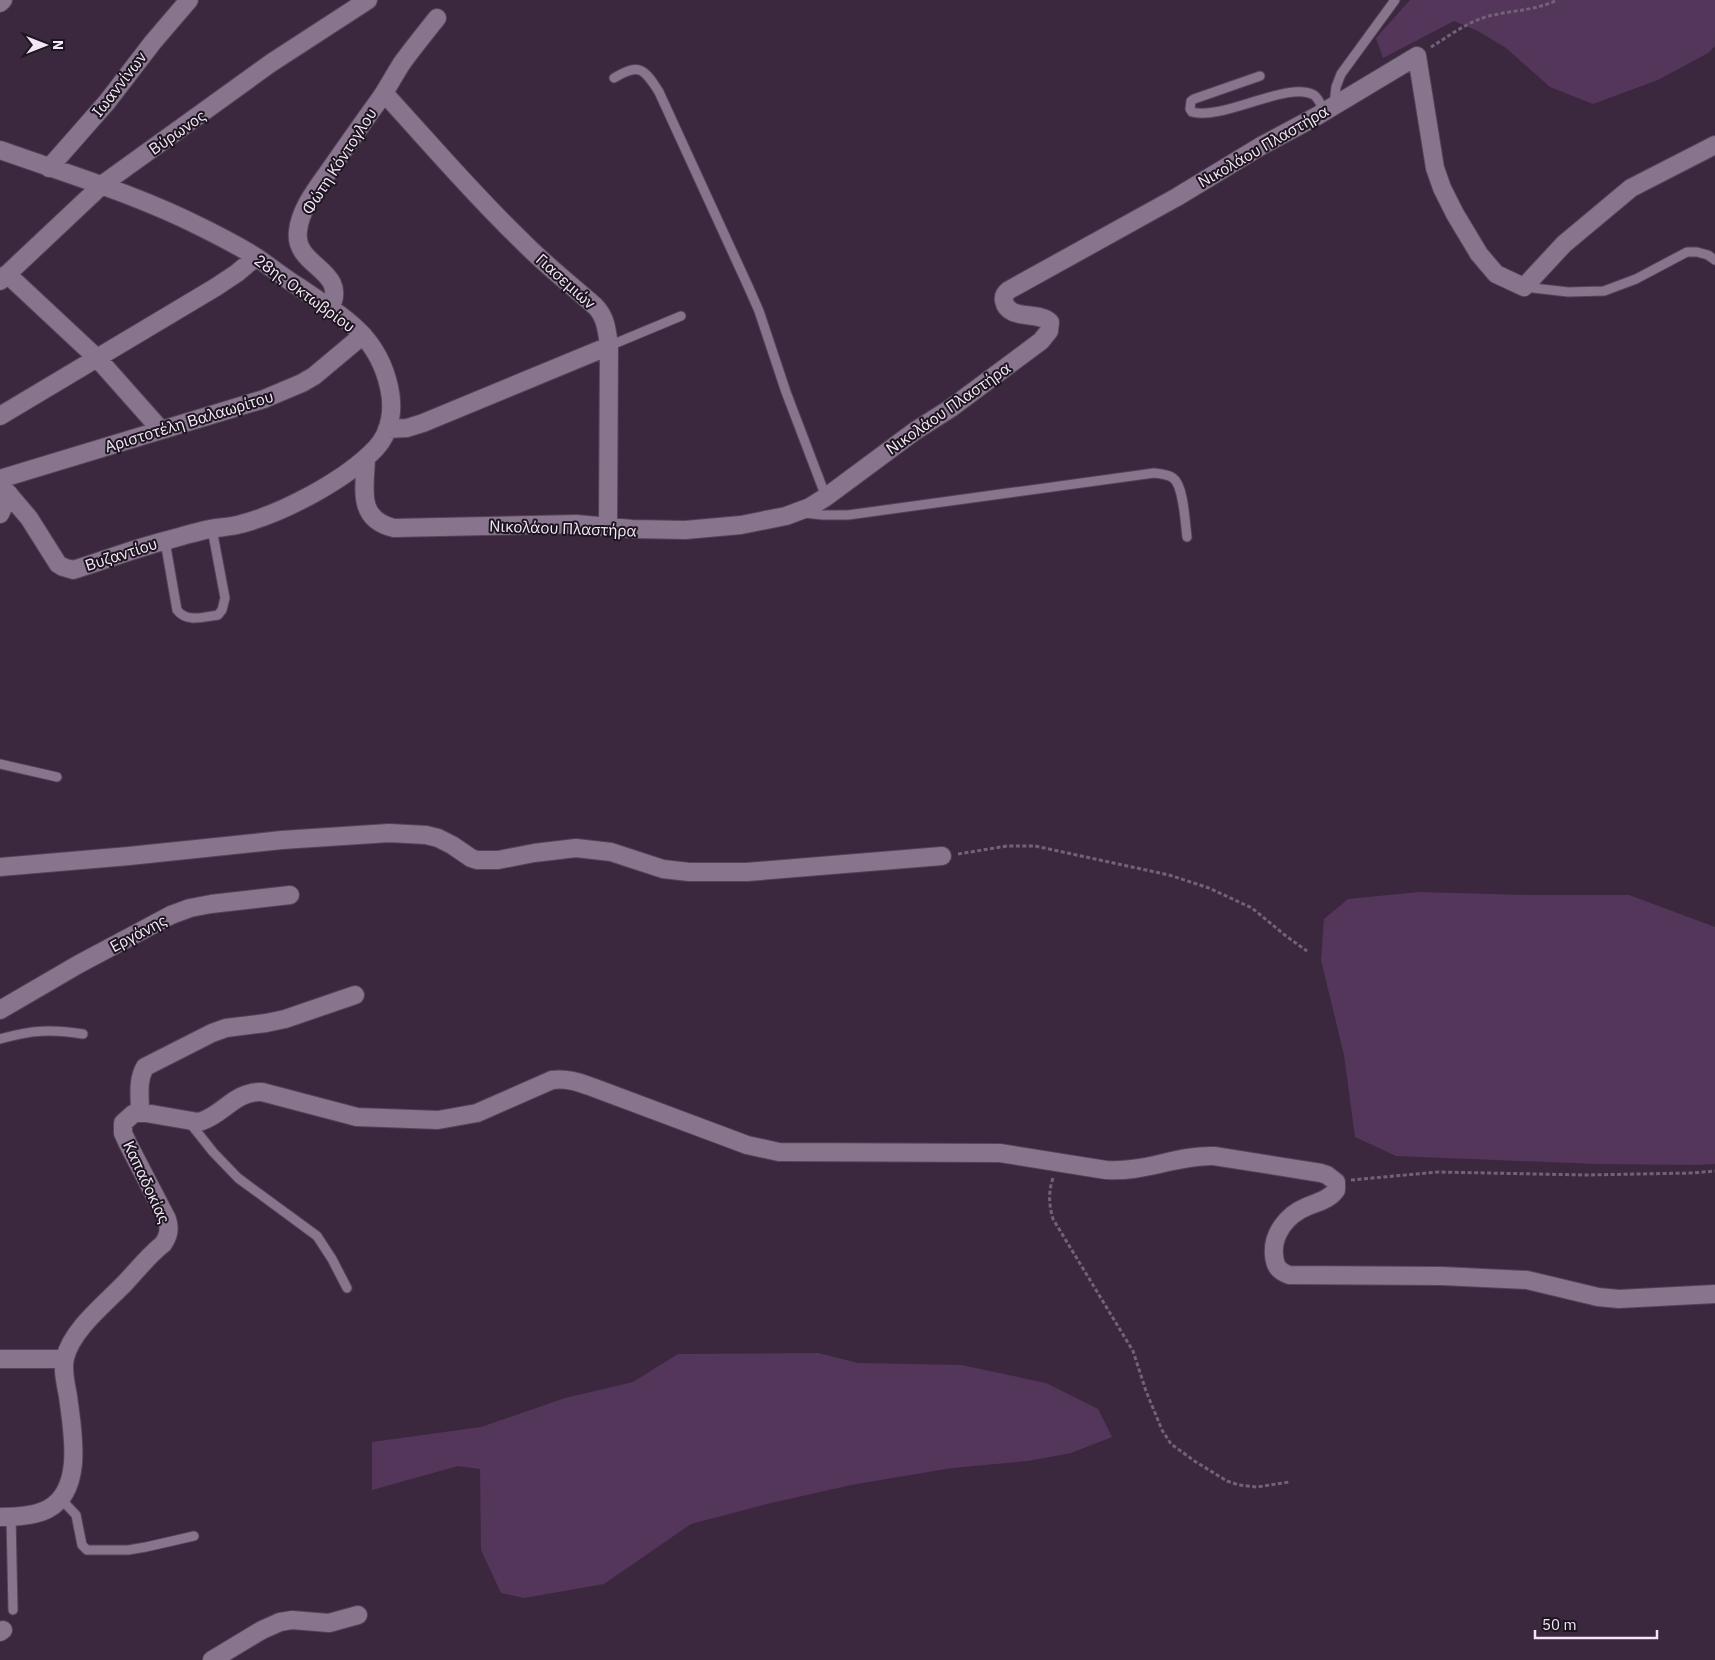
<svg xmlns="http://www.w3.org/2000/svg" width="1715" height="1660" font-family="'IBM Plex Sans',sans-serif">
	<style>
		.green { fill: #54365a }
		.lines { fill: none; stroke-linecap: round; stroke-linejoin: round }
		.service-casing { stroke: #534457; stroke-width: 11 }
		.minor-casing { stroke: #534457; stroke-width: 20 }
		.path { stroke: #736277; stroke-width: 3; stroke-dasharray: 4 2.5; stroke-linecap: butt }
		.service { stroke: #89748e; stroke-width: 9 }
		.minor { stroke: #89748e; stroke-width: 18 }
		.labels { text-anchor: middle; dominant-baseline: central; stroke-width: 4; stroke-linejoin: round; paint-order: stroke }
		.street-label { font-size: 16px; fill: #f3e7f6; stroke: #1d151f }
	</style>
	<rect width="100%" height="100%" fill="#3b283f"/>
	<path class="green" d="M1410,0H1715V46L1708,53L1658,80L1593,104L1550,87L1506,48L1478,31L1454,21L1383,58L1376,38Z
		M1419,892L1525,895H1629L1715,927V1164L1698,1165L1597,1164L1396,1156L1355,1137L1344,1055L1321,960L1324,919L1348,899Z
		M818,1353L858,1363L961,1365L1046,1383L1098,1409L1112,1437L1071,1453L1028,1461L952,1468L851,1485L767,1504L691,1524L604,1584L524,1598L501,1593L481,1550L480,1469L458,1466L372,1490V1442L481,1427L565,1398L633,1382L678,1354Z"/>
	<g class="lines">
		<defs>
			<path id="service" d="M1260,76L1194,99L1191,101L1190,109L1192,112C1222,121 1289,80 1314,95C1319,99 1321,105 1324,111
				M614,78C639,63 644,68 659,92L748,286L759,311L786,392L826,497
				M1334,105L1336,87L1341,74L1395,0
				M1524,287L1568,292L1604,291L1636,279L1687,252H1697L1708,255L1715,260
				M609,346L681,316
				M804,513L823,515H848L1154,473C1160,474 1168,474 1173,478C1184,486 1185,523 1187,537
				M165,541L177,610C187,623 204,617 218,615L222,610L225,598L212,529
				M0,764L57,777
				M0,1039C31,1030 52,1029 83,1034
				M190,1123L213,1152L238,1178L317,1236L332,1259L347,1288
				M61,1499L76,1515L82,1545L87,1550H128L146,1547L194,1536
				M11,1517L13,1610"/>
			<path id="minor" d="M0,3L3,0
				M384,93C429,142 472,193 520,239C543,263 570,284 595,306C606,317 607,331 609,346L608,527
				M0,150C68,174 138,195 203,228C221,237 239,246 256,257C271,267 284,278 299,287C341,316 377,333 389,387C394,408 391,432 376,448C346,480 283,513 241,524C231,527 220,527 210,529C196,532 182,536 168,540C136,548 105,560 73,570L63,567L58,564L29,518L0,484
				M49,168L107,102L153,42L189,0
				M7,274L98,359L161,430
				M0,281L103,184L271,63L368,0
				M330,308C350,270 293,267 298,231C300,209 317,188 329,171C347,145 364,121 382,96C389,85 395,74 402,63C413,48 425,33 437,18
				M0,416L216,287L237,273L256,257
				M387,429L407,428L423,423L609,346
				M366,458C365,488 356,519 394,528L576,524L632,529L685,530L741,525L786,516L810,507L826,497L915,431L951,408L1041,341L1049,331L1050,322C1039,311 1008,321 1004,301C1003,296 1005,293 1009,290L1177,197L1261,146L1317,116L1417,56L1435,168L1442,188L1455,214L1479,254L1496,274L1524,287L1564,244L1631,188L1715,145
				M0,479L264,399L302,383L314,376L363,335
				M0,514L9,494
				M0,867L129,856L282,840L389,833L426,835L438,838L452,845L471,858L477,860H498L534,853L576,848L611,852L663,869L689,872H747L942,856
				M0,1010L79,964L171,915L190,908L211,904L290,895
				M140,1112C140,1096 137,1081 145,1067L212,1033L226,1028L266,1023L285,1019L355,995
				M0,1359H64
				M0,1517C15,1517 35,1516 48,1509C85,1489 72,1429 68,1396C66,1385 62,1370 65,1358C72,1329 106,1303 126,1282C138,1269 149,1255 163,1244C169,1236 170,1228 167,1219L128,1144L123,1133V1123L133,1114L140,1112L198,1122L202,1121C225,1113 235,1091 262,1092L357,1117L438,1120L477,1113L552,1080C567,1078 578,1082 592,1087L747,1145L779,1152L1000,1153L1106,1170C1143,1173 1177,1155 1214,1156L1321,1173L1327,1175L1336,1182V1190C1329,1200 1317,1202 1306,1207C1287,1215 1272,1234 1274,1255C1275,1267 1279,1271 1289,1275L1442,1276L1527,1280L1598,1297L1619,1299L1715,1294
				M0,1632L3,1630
				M212,1660L262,1630L280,1622L292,1620L329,1623L358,1615"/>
		</defs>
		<use href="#service" class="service-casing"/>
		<use href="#minor" class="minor-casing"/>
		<path class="path" d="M1431,47C1449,36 1467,22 1489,16C1512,10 1535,11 1557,0
			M958,854L1007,846H1035L1169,875L1209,888L1252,908L1286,936L1307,951
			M1053,1178C1048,1193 1049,1205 1053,1219L1133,1351L1146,1391L1162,1430L1171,1444L1196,1462L1227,1481L1239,1485L1257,1487L1289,1482
			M1351,1180L1438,1172L1586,1175L1693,1173L1715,1171"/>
		<use href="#service" class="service"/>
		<use href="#minor" class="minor"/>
	</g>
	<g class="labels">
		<g class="street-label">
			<text transform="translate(119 84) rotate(-52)">Ιωαννίνων</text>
			<text transform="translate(177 132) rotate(-35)">Βύρωνος</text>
			<text transform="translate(1263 146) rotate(-30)">Νικολάου Πλαστήρα</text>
			<text transform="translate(339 161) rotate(-57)">Φώτη Κόντογλου</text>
			<text transform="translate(566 281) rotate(42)">Γιασεμιών</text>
			<text transform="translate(305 293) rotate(36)">28ης Οκτωβρίου</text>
			<text transform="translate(948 408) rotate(-35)">Νικολάου Πλαστήρα</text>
			<text transform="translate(189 421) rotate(-17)">Αριστοτέλη Βαλαωρίτου</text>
			<text transform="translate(563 528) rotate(2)">Νικολάου Πλαστήρα</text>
			<text transform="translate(121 554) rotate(-18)">Βυζαντίου</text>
			<text transform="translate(138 933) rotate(-28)">Εργάνης</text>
			<text transform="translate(147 1182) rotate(65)">Καπαδοκίας</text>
		</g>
	</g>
	<g transform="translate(45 45) rotate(90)" stroke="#1d151f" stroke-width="4" paint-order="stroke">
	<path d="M0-4L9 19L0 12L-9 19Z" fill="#f3e7f6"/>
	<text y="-8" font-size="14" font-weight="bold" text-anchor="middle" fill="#f3e7f6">N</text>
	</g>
	<path d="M1535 1630v8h122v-8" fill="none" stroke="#f3e7f6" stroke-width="2.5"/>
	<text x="1542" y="1630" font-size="15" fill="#f3e7f6" stroke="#1d151f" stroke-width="4" paint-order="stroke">50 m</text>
</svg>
